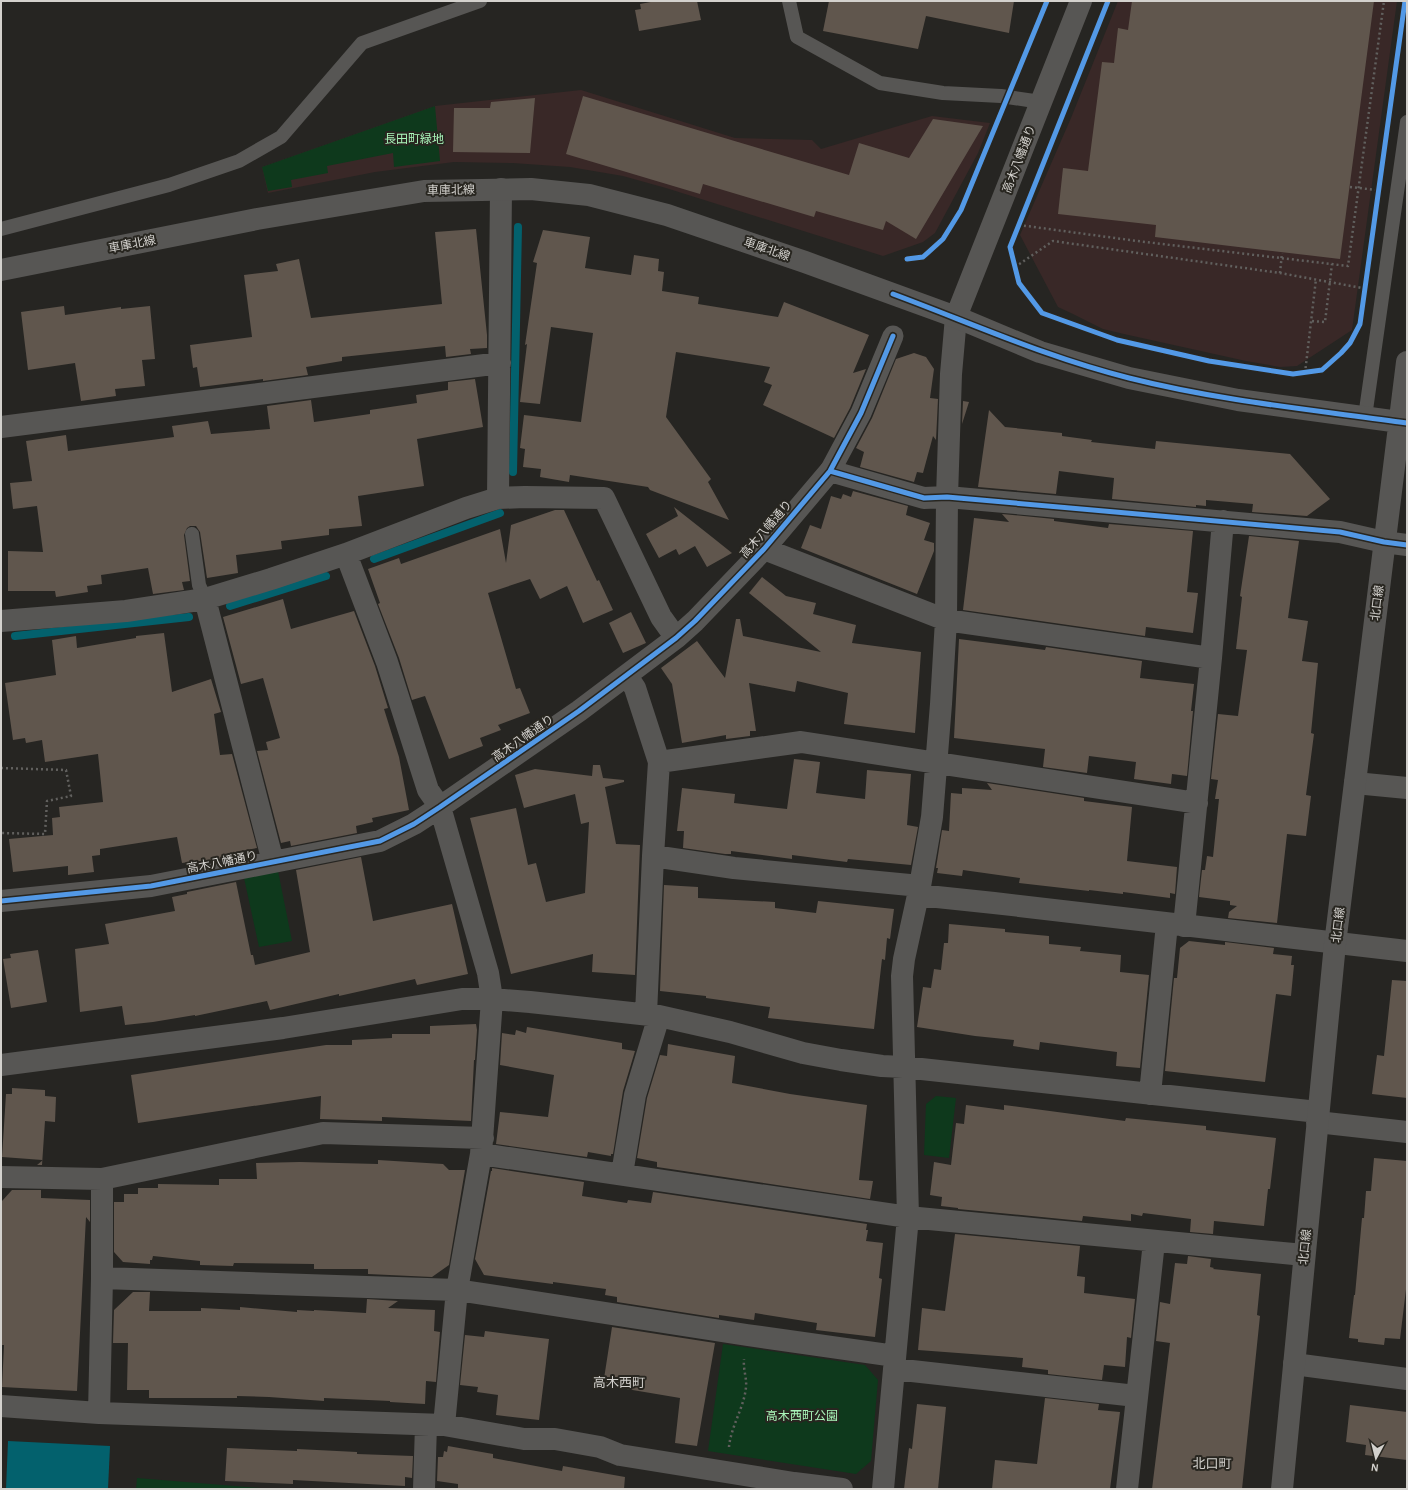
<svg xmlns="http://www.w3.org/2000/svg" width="1408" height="1490" font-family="'Alegreya Sans','Noto Sans JP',sans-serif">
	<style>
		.commercial { fill: #392827 }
		.green { fill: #0e391c }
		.water { fill: #03616d }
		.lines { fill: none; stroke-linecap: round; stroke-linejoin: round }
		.stream { stroke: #03616d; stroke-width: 8 }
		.building { fill: #60564d }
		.path { stroke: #61605e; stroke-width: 2.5; stroke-dasharray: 2 3; stroke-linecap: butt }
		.service { stroke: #575654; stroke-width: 14 }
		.pedestrian { stroke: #575654; stroke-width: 21 }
		.minor { stroke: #575654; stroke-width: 22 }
		.tertiary { stroke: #575654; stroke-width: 22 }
		.cycleway-casing { stroke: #282620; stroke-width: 8 }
		.cycleway { stroke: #5399e6; stroke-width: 5 }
		.labels { text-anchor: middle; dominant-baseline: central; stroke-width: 4; stroke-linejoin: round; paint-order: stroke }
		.park-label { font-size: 12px; fill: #aaf6ba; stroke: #282620 }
		.street-label { font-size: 12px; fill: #d3d1cd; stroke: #282620 }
		.neighbourhood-label { font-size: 13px; fill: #d3d1cd; stroke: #282620 }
	</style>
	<rect width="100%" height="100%" fill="#262522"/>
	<path class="commercial" d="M1118,1H1397L1352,330L1297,366L1280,367L1246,361L1124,334L1103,329L1073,314L1058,307L1020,235L1071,118Z
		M581,90L735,138L812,140L821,149L932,116L990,123L978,153L935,233L923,242L883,256L666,188L623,176L570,167L513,163L454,162L375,172L268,193L262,167L435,106Z"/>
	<path class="green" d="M435,106L440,161L394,167L393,153L327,166L328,173L291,180L292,187L268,191L262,167Z
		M278,871L292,941L259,947L244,878Z
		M936,1096L956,1098L949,1158L924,1155L926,1104Z
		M723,1344L865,1365L878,1380L871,1461L856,1474L708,1451Z
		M137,1478L273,1489H136Z"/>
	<path class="water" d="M8,1441L110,1446L108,1489H6Z"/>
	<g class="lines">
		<path class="stream" d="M513,472L518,227
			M374,559L500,513
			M230,606L326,576
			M15,636L189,617"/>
	</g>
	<path class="building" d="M656,1H697L701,20L639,31L635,10L641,9L640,4Z
		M829,1H1014L1009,33L926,16L918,49L823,31Z
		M1132,1H1374L1340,259L1155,237L1156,225L1058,214L1063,168L1088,171L1102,62L1114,63L1118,28L1128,30Z
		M583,96L849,175L859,143L909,158L933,119L983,126L916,239L886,221L883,230L816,211L814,217L703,184L700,194L566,154Z
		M535,98L530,153L453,152L454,108H490L491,102Z
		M476,229L487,335V348L470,349L471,354L446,357L445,346L342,357V361L306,367L308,375L263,381V379L200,387L197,367L193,368L190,345L252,337L244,275L278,271L276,264L299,259L311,318L442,304L435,232Z
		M543,230L590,237L585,268L631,275L634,255L659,259L658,271L664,272L662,291L699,297L698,304L778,317L784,302L869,335L853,373L866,369L850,408L834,438L763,405L772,385L764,382L770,367L676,352L666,417L711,479L708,482L729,520L650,490L648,487L570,475L569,482L540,477L541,469L523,467L525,449L520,448L524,415L581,422L593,333L551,327L540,404L520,402L527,344L525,345L537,263L533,262Z
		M64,306L65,315L121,307V309L150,306L155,359L142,360L145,386L115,389L116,396L81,401L75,363L28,370L21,312Z
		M914,353L926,357L934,369L930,398L938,399L936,440L933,436L923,473L917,472L914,482L860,467L864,452L856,448L872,418L896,359Z
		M475,379L483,427L417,439L424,486L358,496L362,526L329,529V535L281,541L282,549L236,555L238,573L207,578L200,532L196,526H190L187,528L184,535L190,581L182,582L184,590L153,594L148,568L101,575L102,584L87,586L88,592L56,597L55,591H8V551L43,552L37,506L13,509L10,483L32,481L26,441L66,435L68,451L174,437L172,426L208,421L211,434L270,429L267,406L311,400L314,422L370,414V410L417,403L416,395L448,390V382Z
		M963,401L969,402L962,424Z
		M989,410L1005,427L1062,433V436L1092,440L1091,442L1155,449L1156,441L1290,454L1330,499L1307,516L1252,512L1253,504L1206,500V506L1196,505V507L1112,499L1114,478L1059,471L1056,494L978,487Z
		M853,491L908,506L906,515L930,523L924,540L934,543V551L917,594L801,548L810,525L821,529L831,496L841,499L843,494L851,497Z
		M674,507L712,537L732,553L707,567L695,546L679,555L676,549L659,558L646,534L678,516Z
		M555,510H564L597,581L599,580L613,610L583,623L567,586L540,599L530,579L488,593L516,689L520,688L530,713L498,725L501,730L480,738L483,746L449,759L425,696L412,700L399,658L378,604L380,603L368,569L399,558L401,564L500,529L506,563L511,525Z
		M1002,514L1054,519V521L1108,528L1109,524L1193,531L1187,592L1198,593L1193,633L1146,627L1145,636L963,610L974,518L1009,522Z
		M1249,536L1299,541L1288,618L1308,621L1302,661L1318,663L1311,733L1314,734L1306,795L1311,796L1306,836L1287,834L1277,923L1228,918L1229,912L1237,906L1230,905V901L1199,897L1202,870H1205L1207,856L1213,857L1219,799H1215L1218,780L1211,779L1218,714L1238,716L1247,650L1236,649L1242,597L1240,596Z
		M762,577L786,596L816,603L813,614L856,625L852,643L921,652L915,733L844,724L848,693L797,681L795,692L749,683L756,731H750V736L726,739V735L682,743L672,684L661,668L697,641L725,678L736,619H740L743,636L821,652L749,593Z
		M283,599L291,629L354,611L375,666L388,708L384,709L399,757L409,810L372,818L373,822L356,826L357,833L291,846L290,841L281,843L257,751L268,750L266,742L280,738L263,678L241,684L223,617Z
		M631,612L646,643L623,653L609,623Z
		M164,633L172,692L211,679L221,712L214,714L220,755L232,754L257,848L230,853L231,858L182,863L177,837L100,849V855L92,856L94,872L68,875V866L13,872L9,839L53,835L52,818L60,817L59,807L103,802L98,754L45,762L42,740L26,743L25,738L13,740L5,683L56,675L52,640L76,636L77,648L136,638V636Z
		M959,639L1045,650L1046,647L1142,661L1140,678L1194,684L1191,711H1193L1187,776L1172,774L1171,784L1134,779L1136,762L1089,756L1087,773L1043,767L1045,749L954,738Z
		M794,759L820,762L816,793L865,799L867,770L911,774L907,825L918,827L911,865L848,859L847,862L792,855V859L731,851V854H725L683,848L684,831H677L682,788L735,794L734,803L787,809Z
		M593,765H600L603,778L624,780V782L605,787L616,844L640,845L635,975L592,972L593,954L511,974L470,818L516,808L528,865L536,863L546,902L585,893L589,822L581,824L575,794L524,808L515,775L535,769L592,776Z
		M987,783L1084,798V801L1132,807L1127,861L1177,867L1175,894L1170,893V898L1123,892V894L1089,890V891L1019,883L1020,878L963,870L962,876L937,873L938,868H936L942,830L949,831L951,793L962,794V788L992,790Z
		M361,857L373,921L452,904L468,974L417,985L415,979L339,996V994L270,1010L267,1001L195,1016V1015L153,1022L125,1025L122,1006L80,1012L75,949L109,944L105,924L175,911L172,897L187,894V892L236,882L251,955H253L255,965L310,952L296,870Z
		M664,885L698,887V898L775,902V908L816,913L818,901L894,909L890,939L887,938L885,960L882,959L874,1029L768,1018L770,1007L706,998V996L660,991Z
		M949,924L1005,929V932L1049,936V944L1081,947L1080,951L1121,955L1120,972L1149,975L1140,1068L1116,1066L1117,1052L1040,1042L1039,1050L1013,1046L1014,1040L975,1036L917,1027L923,987L931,988L934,969L941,970L944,943H948Z
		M1189,941L1225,945V942L1274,948L1273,954L1292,956L1291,965H1294L1291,996L1276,994L1265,1082L1165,1071L1174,978H1177L1180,948Z
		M38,950L47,1002L11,1008L3,959L11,958L10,954Z
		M1392,980L1407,981V1098L1372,1094L1377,1055L1384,1056Z
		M476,1024L477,1030L475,1060H474L471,1121L382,1117V1121L320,1119L321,1096L138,1123L131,1075L326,1045H352V1040L392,1038V1034H430V1026Z
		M527,1027L622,1043V1049L635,1051L623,1091L613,1154H611V1156L588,1152L587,1157L496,1144L500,1112L548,1117L554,1075L500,1065L502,1033L515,1035L516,1030L526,1033Z
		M668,1044L735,1056L732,1083L790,1094L867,1105L859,1180L873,1181L870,1199L657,1167V1162L637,1158L647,1098L660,1055L667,1056Z
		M12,1088L45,1090V1096L56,1097L55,1122L45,1121L42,1165H37L43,1160L2,1157L6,1094H12Z
		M966,1105L1004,1110V1105L1125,1121L1126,1118L1206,1126V1130L1276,1138L1270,1189H1268L1264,1226L1214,1221L1213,1234L1190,1232L1191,1219L1143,1213L1142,1216L1131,1214V1221L1083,1216L1082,1221L958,1209V1208L941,1206L942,1197L930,1195L934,1162L951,1165L956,1123L964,1124Z
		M1374,1158L1407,1161V1281L1400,1339L1385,1338L1384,1345L1358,1342V1339L1349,1338L1354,1295H1355L1362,1218H1364L1366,1191H1371Z
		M378,1160L443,1164L449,1170H465L449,1265L432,1277L368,1274V1269H314V1264L234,1263L233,1266L200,1265V1261L153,1256L152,1260H150V1264L123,1262L114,1252V1202H124V1194H138V1188H158V1184L219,1185V1179H257L256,1163L300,1162L378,1164Z
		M492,1168L584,1182L582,1196L627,1203L628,1200L651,1203L653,1192L867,1224L866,1230H868L866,1241L883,1243L879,1278L882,1279L875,1337L816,1330L817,1323L755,1313L754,1320L719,1315V1318L617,1302V1297L605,1295L606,1289L553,1282V1284L484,1275L475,1259L491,1171H492Z
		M12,1190H41V1198L90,1200V1222L86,1217L77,1391L2,1387L4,1345H1L2,1201Z
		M955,1234L1080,1246L1077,1276L1085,1277L1084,1293L1135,1299L1131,1338L1127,1337L1125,1367L1104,1365L1102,1380L1048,1374V1370L1022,1367L1023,1358L918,1350L922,1308L945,1311Z
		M1188,1256L1211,1259L1210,1267L1214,1268L1213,1269L1261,1274L1257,1315L1260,1316L1242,1489H1152L1170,1343L1156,1341L1160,1302L1170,1304L1175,1263L1187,1264Z
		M133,1292H150L149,1311H201V1308L240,1310V1307L297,1312V1310L314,1311V1310L366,1313L367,1299L398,1301L388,1308L435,1310L434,1331L440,1332L436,1382L426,1381L425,1404L390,1402V1401L324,1398V1401L269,1397L237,1396V1398H149V1390H127L128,1343H113L114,1310Z
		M612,1327L715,1343L697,1446L675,1443L680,1398L603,1385Z
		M485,1331L549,1339L539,1420L496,1415L498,1395L477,1392L478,1387L460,1385L465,1335L484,1337Z
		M1045,1398L1099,1404L1098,1410L1120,1412L1110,1489H992L995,1460L1037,1464Z
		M917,1404L946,1407L938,1489H904L909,1448L912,1449Z
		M1350,1405L1407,1412V1460L1365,1455L1366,1445L1346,1442Z
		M448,1446L493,1454V1458L562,1471L563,1466L625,1477L624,1489H458V1484L437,1481L438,1457H443L444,1451L447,1452Z
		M227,1448L297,1451V1449L357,1452V1454L413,1456L412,1478L405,1477V1486L293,1480V1484L225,1481Z"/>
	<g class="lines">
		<path class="path" d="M1016,76L1047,1
			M1390,109L1405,1
			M1350,187L1377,190
			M1019,225L1137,241L1348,266L1384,1
			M1011,251L1019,283L1042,313L1117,340L1209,361L1293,374L1322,370L1341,353L1354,336
			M907,259L923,257L943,239L961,210L999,118
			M1015,267L1053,241L1280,273L1362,288
			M1280,273L1282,253
			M1312,321L1325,322L1332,264
			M1305,373L1316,279
			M1,768L66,770L71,796L47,801L45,834L1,833
			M729,1447C731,1426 744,1408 746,1387C747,1378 743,1370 744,1359"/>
		<path class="service" d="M789,1L797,37L880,83L943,93L1001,96L1041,102
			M1,229L169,185L239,161L281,137L362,43L480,1
			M1365,417L1407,122
			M192,534L199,585L205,599"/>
		<path class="pedestrian" d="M830,471L861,413L893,336"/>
		<path class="minor" d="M1,427L500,363
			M498,498L501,189
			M764,549L946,620L1211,658
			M346,554L387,662L428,790L440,807L488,973L492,999L481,1154L457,1290L444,1425
			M205,599L273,862
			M1,621L126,611L205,599L271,579L346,554L466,508L498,498L525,497L604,498L661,617L676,638
			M627,676L635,688L659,762L653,856L734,868L920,886
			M659,762L801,742L1197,803
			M1355,783L1407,788
			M918,895L994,903L1407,951
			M1,901L151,886L380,841L414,824L440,807L579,711L676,638L695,621L764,549L830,471L924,498L947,497L1340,532L1384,542L1407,545
			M1184,926L1211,658L1223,521
			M646,1014L653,856
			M1,1065L283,1028L462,999H492L530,1002L659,1016L730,1032L803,1053L841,1060L882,1066L903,1067L1318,1112
			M1150,1094L1167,924
			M1317,1122L1407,1132
			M481,1154L908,1217L1304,1255
			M622,1174L635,1095L659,1016
			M1,1177L102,1179L323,1133L483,1138
			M102,1278L457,1290L747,1335L895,1356
			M1294,1364L1407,1379
			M894,1369L1136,1396
			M1,1406L99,1413L444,1425L524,1439H555L600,1447L620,1455L794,1483L842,1489
			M99,1413L102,1278V1179
			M424,1489L426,1425
			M883,1489L908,1217L902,976L904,959L920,886L932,817L941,704L946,620L947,497L951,374L956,317
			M1127,1489L1154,1242"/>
		<path class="tertiary" d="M1,270L257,219L424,191L531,189L589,195L667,215L805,262L956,317L1040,352L1129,378L1238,400L1407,423
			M956,317L1081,1
			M1282,1489L1335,944L1407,362"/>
		<defs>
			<path id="cycleway" d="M1108,1L1010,247L1019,283L1042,313L1117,340L1209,361L1293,374L1322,370L1341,353L1350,343L1360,324L1405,1
				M907,259L923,257L943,239L961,210L1047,1
				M893,294C971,323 1048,358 1129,378C1220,401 1314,410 1407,423
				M830,471L924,498L947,497L1340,532L1384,542L1407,545
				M1,901L151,886L380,841L414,824L440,807L579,711L676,638L695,621L764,549L830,471L861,413L893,336"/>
		</defs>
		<use href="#cycleway" class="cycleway-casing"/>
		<use href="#cycleway" class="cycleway"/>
	</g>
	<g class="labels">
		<g class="park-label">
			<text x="414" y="139">長田町緑地</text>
			<text x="802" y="1416">高木西町公園</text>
		</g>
		<g class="street-label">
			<text transform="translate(1019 159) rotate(-69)">高木八幡通り</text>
			<text transform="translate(451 190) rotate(-1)">車庫北線</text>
			<text transform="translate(132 244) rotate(-11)">車庫北線</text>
			<text transform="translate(767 249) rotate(19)">車庫北線</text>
			<text transform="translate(766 529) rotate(-49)">高木八幡通り</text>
			<text transform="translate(1377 603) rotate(-83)">北口線</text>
			<text transform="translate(523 738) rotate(-35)">高木八幡通り</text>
			<text transform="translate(222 862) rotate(-11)">高木八幡通り</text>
			<text transform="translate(1338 925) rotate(-83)">北口線</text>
			<text transform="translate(1305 1247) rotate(-84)">北口線</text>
		</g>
		<g class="neighbourhood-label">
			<text x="619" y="1383">高木西町</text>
			<text x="1212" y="1464">北口町</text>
		</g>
	</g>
	<rect width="1408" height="1490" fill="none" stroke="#d3d1cd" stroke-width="4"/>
	<g transform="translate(1376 1458) rotate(187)" stroke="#282620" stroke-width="3" paint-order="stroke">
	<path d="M0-3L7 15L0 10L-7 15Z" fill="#d3d1cd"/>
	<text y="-6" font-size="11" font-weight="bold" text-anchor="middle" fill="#d3d1cd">N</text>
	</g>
</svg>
